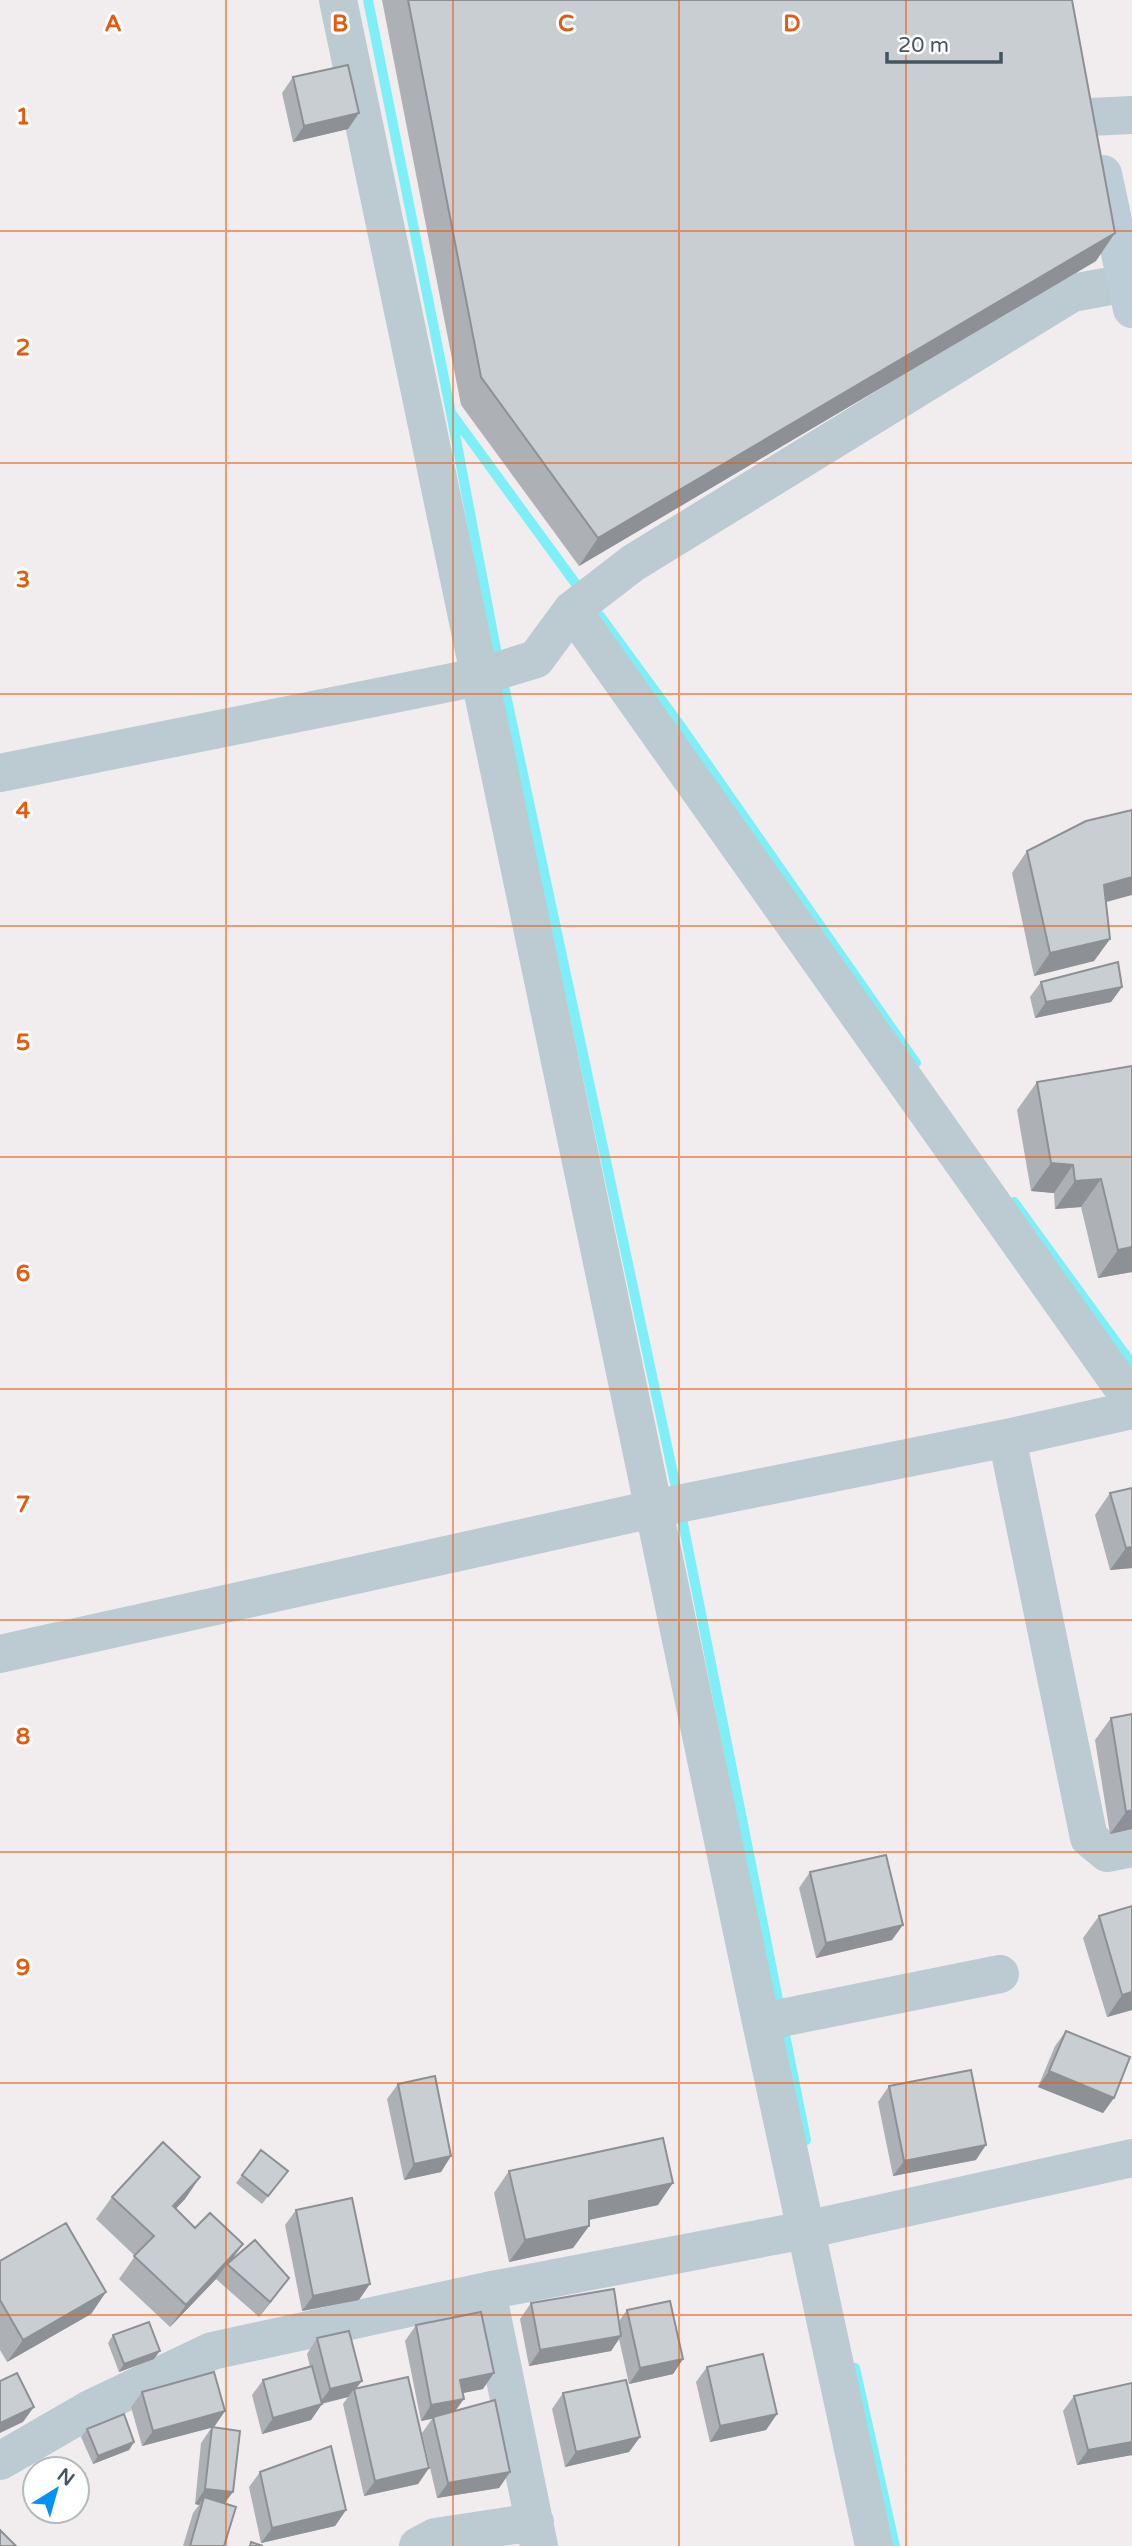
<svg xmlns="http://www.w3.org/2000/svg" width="1132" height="2546" font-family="'Varela Round',sans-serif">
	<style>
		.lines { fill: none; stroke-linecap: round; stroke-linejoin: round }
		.stream { stroke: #7eeff6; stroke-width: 10 }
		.street { stroke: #bccbd2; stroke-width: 38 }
		.secondary { stroke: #bccdd7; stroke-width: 38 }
		.wall { fill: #adb1b5 }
		.shaded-wall { fill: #8d9094 }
		.building { fill: #c9ced3; stroke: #8d9094; stroke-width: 2 }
		.grid { fill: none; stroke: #e8590c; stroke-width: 2; stroke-opacity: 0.55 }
		.grid-label { font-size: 23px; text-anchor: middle; font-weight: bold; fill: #e8590c; stroke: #fff; stroke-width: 6; stroke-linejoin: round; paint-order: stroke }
	</style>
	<rect width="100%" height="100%" fill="#f1edee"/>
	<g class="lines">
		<path class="stream" d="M368,0L451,413L584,595
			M451,413L494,639L674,1478L806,2140
			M600,616L682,728L916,1063
			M1014,1202L1132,1364
			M855,2368L895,2546"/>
		<path class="street" d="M338,0L761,2022L874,2546
			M1090,117L1132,115
			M572,610L633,563L1072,293L1127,283
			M0,773L478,677L536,659L572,610L1132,1401
			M1007,1438L1089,1838L1107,1853L1132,1848
			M0,1654L653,1509L1007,1438L1132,1410
			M761,2022L1000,1974
			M487,2291L539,2546
			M0,2461L90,2409L212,2351L487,2291L805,2230L1132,2158
			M418,2546L435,2537L535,2522"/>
		<path class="secondary" d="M1103,174L1132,309"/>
	</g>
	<path class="wall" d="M382,0H1072L1096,261L579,566L461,405Z
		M293,77L359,113L348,129L293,142L282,93Z
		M1027,851L1106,902L1110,939L1094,961L1034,976L1012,873Z
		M1041,982L1122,987L1111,1002L1035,1018L1030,997Z
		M1132,1066V1272L1098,1278L1081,1207L1055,1209L1054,1193L1031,1191L1017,1110L1037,1082Z
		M1132,1488V1568L1110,1570L1095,1515L1110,1493Z
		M1132,1714V1829L1110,1834L1095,1740L1111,1718Z
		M810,1872L892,1940L816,1958L799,1888Z
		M1132,1906V2010L1107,2017L1083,1938L1099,1916Z
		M1066,2031L1114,2098L1103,2113L1038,2087L1055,2046Z
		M398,2084L451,2156L441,2172L404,2180L387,2099Z
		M889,2086L976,2160L893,2176L878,2102Z
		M288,2171L262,2204L236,2183L242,2175Z
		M509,2171L658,2205L589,2220V2226L573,2248L509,2262L494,2193Z
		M200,2177L185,2199L175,2209L195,2228L234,2257L278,2293L259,2317L216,2279L170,2327L119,2279L135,2256L96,2219L112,2197Z
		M296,2210L359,2300L302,2311L285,2225Z
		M0,2261L106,2292L91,2314L7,2362L0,2350Z
		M531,2303L619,2321L627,2310L683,2359L673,2374L629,2384L619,2339L611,2351L529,2366L520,2319Z
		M416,2325L483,2389L462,2393L455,2411L510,2472L499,2488L437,2498L422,2433L432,2419L421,2421L405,2341Z
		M113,2335L154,2359L119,2372L108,2343Z
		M317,2338L357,2388L429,2468L418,2484L364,2496L343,2404L348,2397L322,2404L311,2420L262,2434L252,2395L263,2380L310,2367L307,2354Z
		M707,2367L777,2414L766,2430L710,2442L696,2382Z
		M142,2392L225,2411L214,2427L142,2446L131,2407Z
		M563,2393L640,2437L629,2452L565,2467L552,2409Z
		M1074,2396L1132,2455L1077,2465L1063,2411Z
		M212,2427L225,2503L224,2546H183L193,2513L199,2505L195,2504L201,2443Z
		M87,2429L134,2442L129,2450L93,2464L81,2437Z
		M260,2472L346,2510L335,2526L261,2543L249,2487Z"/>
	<path class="shaded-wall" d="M359,113L348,129L293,142L304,126Z
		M1115,233L1096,261L579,566L598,538Z
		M1132,877V895L1088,907L1104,885Z
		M1110,939L1094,961L1034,976L1050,953Z
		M1122,987L1111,1002L1035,1018L1046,1002Z
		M1051,1163L1073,1165L1054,1193L1031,1191Z
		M1101,1179L1081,1207L1055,1209L1075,1181Z
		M1132,1247V1272L1098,1278L1118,1250Z
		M1132,1547V1568L1110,1570L1126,1548Z
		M1132,1810V1829L1110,1834L1126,1812Z
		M903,1925L892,1940L816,1958L826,1943Z
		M1132,1992V2010L1107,2017L1122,1995Z
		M1049,2071L1114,2098L1103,2113L1038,2087Z
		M986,2145L976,2160L893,2176L904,2161Z
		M451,2156L441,2172L404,2180L414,2164Z
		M200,2177L185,2199L157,2229L173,2206Z
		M673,2183L658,2205L574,2223L589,2201Z
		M589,2226L573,2248L509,2262L525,2240Z
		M243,2244L228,2265L227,2264L216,2279L170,2327L186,2305Z
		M289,2278L278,2293L259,2317L270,2302Z
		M370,2284L359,2300L302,2311L313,2296Z
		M106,2292L91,2314L7,2362L23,2340Z
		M621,2336L611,2351L529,2366L540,2350Z
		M160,2351L154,2359L119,2372L124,2364Z
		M683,2359L673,2374L629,2384L640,2368Z
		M494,2373L483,2389L449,2396L460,2380Z
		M362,2381L354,2391V2389L348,2397L319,2404L330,2389Z
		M464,2399L453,2414L421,2421L431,2405Z
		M322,2404L311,2420L262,2434L273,2418Z
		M34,2407L23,2422L0,2433V2423Z
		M225,2411L214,2427L142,2446L153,2431Z
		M777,2414L766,2430L710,2442L720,2426Z
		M640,2437L629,2452L565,2467L576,2452Z
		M134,2442L129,2450L93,2464L98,2456Z
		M1132,2442V2455L1077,2465L1088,2450Z
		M429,2468L418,2484L364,2496L375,2481Z
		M510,2472L499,2488L437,2498L448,2483Z
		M205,2489L233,2492L222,2507L204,2497L199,2505L195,2504Z
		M346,2510L335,2526L261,2543L272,2528Z"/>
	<path class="building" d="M408,0H1072L1115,233L598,538L481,377Z
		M348,65L359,113L304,126L293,77Z
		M1132,810V877L1104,885L1110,939L1050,953L1027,851L1086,821Z
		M1118,962L1122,987L1046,1002L1041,982Z
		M1132,1066V1247L1118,1250L1101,1179L1075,1181L1073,1165L1051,1163L1037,1082Z
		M1132,1488V1547L1126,1548L1110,1493Z
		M1132,1714V1810L1126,1812L1111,1718Z
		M886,1855L903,1925L826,1943L810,1872Z
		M1132,1906V1992L1122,1995L1099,1916Z
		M1066,2031L1130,2057L1114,2098L1049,2071Z
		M971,2070L986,2145L904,2161L889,2086Z
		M435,2076L451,2156L414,2164L398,2084Z
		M663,2138L673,2183L589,2201V2226L525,2240L509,2171Z
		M163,2142L200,2177L173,2206L195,2228L210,2213L243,2244L186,2305L134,2256L154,2236L112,2197Z
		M261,2150L288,2171L268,2196L242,2175Z
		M352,2198L370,2284L313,2296L296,2210Z
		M66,2223L106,2292L23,2340L0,2300V2261Z
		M255,2240L289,2278L270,2302L227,2264Z
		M614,2289L621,2336L540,2350L531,2303Z
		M670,2301L683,2359L640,2368L627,2310Z
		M481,2312L494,2373L460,2380L464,2399L431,2405L416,2325Z
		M149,2322L160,2351L124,2364L113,2335Z
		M349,2331L362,2381L330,2389L317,2338Z
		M763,2354L777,2414L720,2426L707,2367Z
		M312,2366L322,2404L273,2418L263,2380Z
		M214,2372L225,2411L153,2431L142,2392Z
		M17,2373L34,2407L0,2423V2381Z
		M408,2377L429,2468L375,2481L354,2389Z
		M626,2380L640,2437L576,2452L563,2393Z
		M1132,2383V2442L1088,2450L1074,2396Z
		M495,2400L510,2472L448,2483L433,2417Z
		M124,2414L134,2442L98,2456L87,2429Z
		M212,2427L240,2431L233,2492L205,2489Z
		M331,2446L346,2510L272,2528L260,2472Z
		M204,2497L236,2507L224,2546H190Z
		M0,2530L16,2546H0Z
		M251,2542L263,2546H250Z"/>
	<path class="grid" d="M226,0V2546M453,0V2546M679,0V2546M906,0V2546M0,231H1132M0,463H1132M0,694H1132M0,926H1132M0,1157H1132M0,1389H1132M0,1620H1132M0,1852H1132M0,2083H1132M0,2315H1132"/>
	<g class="grid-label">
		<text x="113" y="31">A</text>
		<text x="340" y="31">B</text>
		<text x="566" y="31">C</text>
		<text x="792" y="31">D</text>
		<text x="23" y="124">1</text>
		<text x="23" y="355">2</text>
		<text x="23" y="587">3</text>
		<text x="23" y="818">4</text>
		<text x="23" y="1050">5</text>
		<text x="23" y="1281">6</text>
		<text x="23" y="1512">7</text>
		<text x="23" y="1744">8</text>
		<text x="23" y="1975">9</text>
	</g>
	<g transform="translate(56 2490) rotate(37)"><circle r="33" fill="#ffffff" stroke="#b4bbbe" stroke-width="2"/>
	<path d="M0-5L12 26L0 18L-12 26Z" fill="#0590f3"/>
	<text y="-10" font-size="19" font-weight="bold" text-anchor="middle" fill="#44555d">N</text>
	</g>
	<path d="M887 52v10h114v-10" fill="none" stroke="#44555d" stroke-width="3.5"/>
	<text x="898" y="52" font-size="21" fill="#44555d" stroke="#ffffff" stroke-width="5" paint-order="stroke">20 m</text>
</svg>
